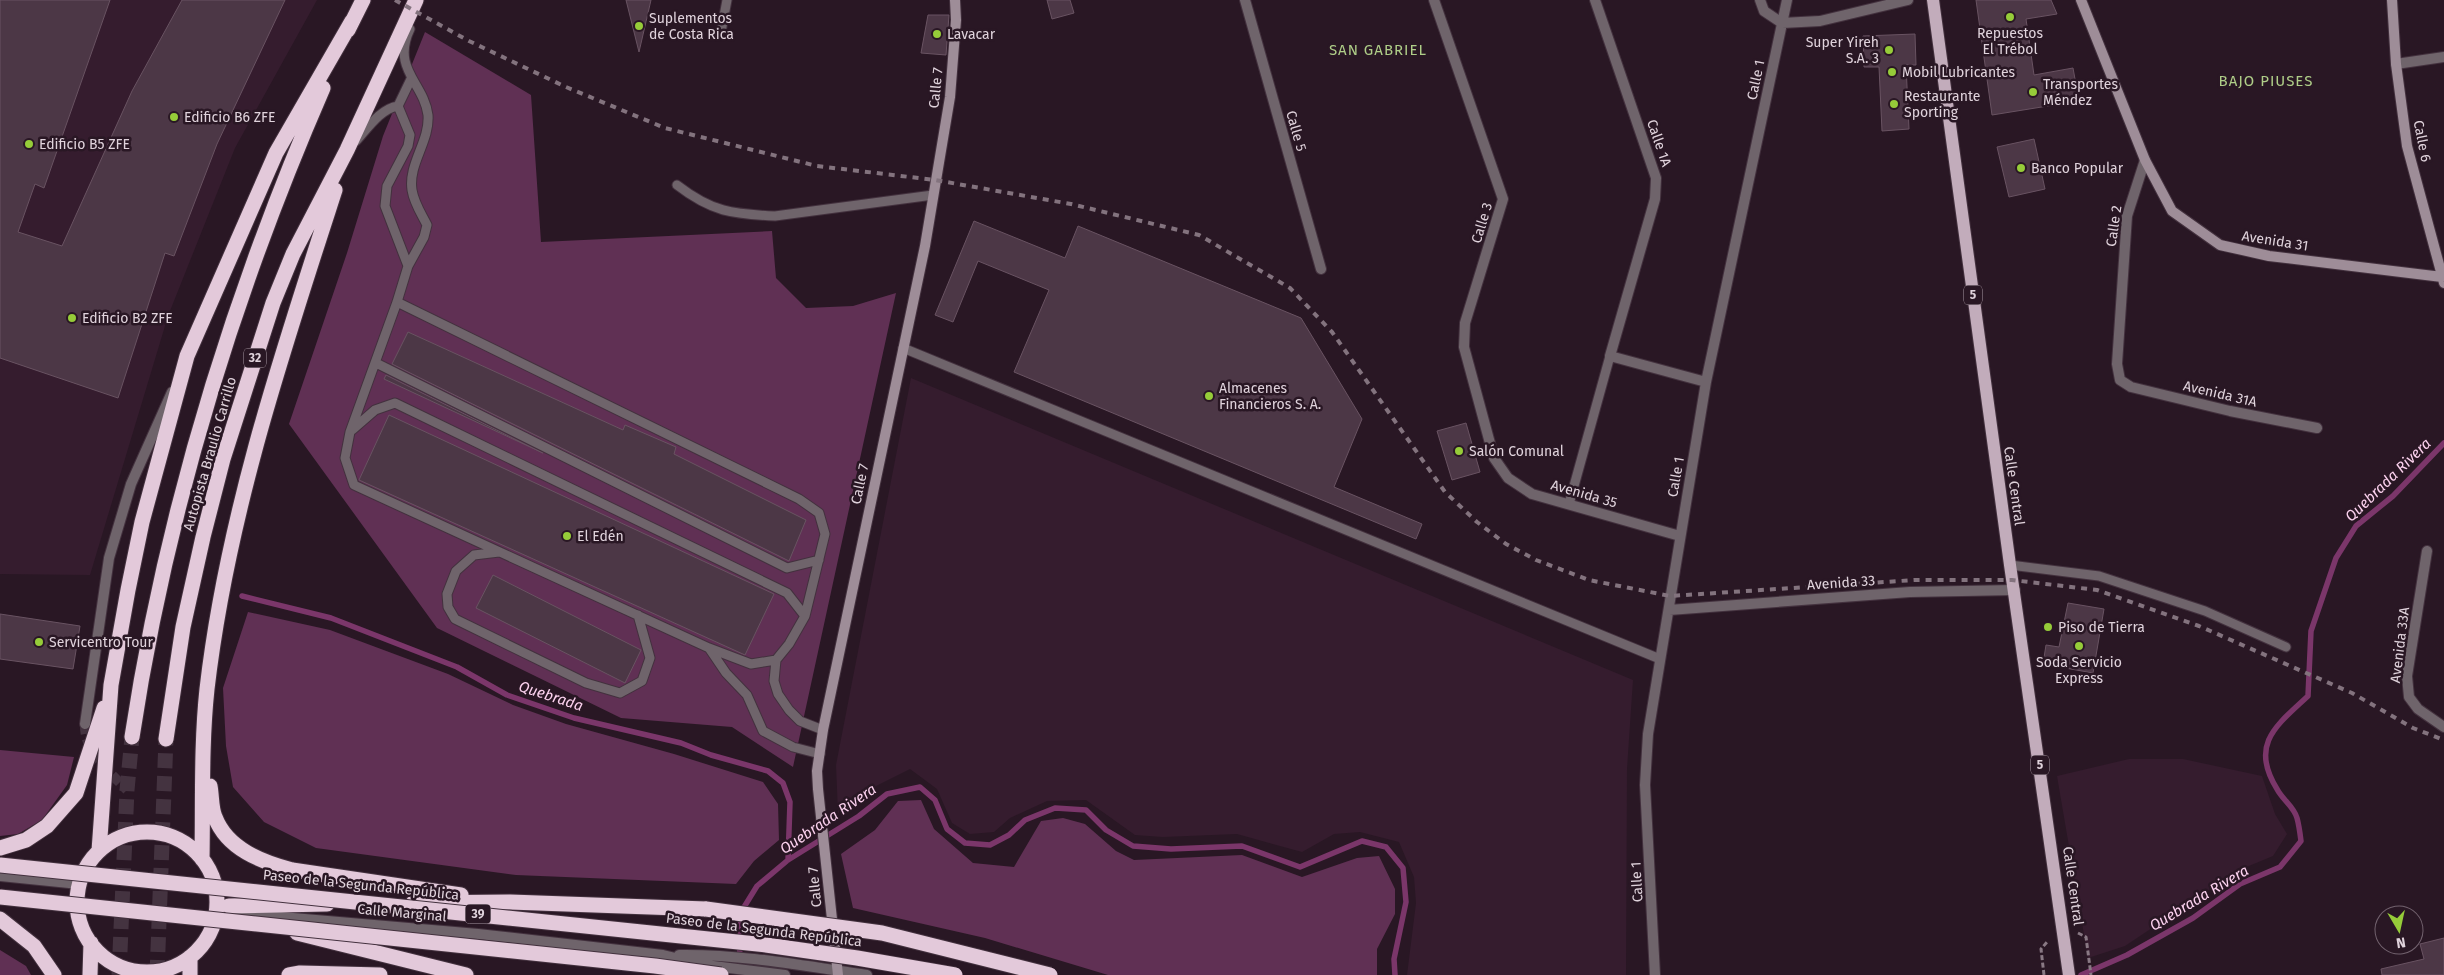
<svg xmlns="http://www.w3.org/2000/svg" width="2444" height="975" font-family="'Fira Sans',sans-serif">
	<style>
		.built { fill: #351c2e }
		.green { fill: #603054 }
		.lines { fill: none; stroke-linecap: round; stroke-linejoin: round }
		.stream { stroke: #7b366a; stroke-width: 5.5 }
		.building { fill: #4c3746; stroke: #695362 }
		.street-tunnel { stroke: #443340; stroke-width: 10; stroke-dasharray: 10 5; stroke-linecap: butt }
		.highway-tunnel { stroke: #443340; stroke-width: 15; stroke-dasharray: 15 8; stroke-linecap: butt }
		.lane-casing { stroke: #43313e; stroke-width: 11 }
		.street-casing { stroke: #43313e; stroke-width: 12 }
		.secondary-casing { stroke: #43313e; stroke-width: 12 }
		.primary-casing { stroke: #43313e; stroke-width: 14 }
		.highway-casing { stroke: #43313e; stroke-width: 17 }
		.path { stroke: #897984; stroke-width: 3; stroke-dasharray: 5 2.5; stroke-linecap: butt }
		.lane { stroke: #6f646b; stroke-width: 9 }
		.street { stroke: #6f646b; stroke-width: 10 }
		.secondary { stroke: #9e8d98; stroke-width: 10 }
		.primary { stroke: #c2acbb; stroke-width: 12 }
		.highway { stroke: #e3c9da; stroke-width: 15 }
		.rail { stroke: #83737e; stroke-width: 4; stroke-dasharray: 6 6; stroke-linecap: butt }
		.highway-bridge-casing { stroke: #43313e; stroke-width: 17; stroke-linecap: butt }
		.highway-bridge { stroke: #e3c9da; stroke-width: 15 }
		.poi-dot { fill: #96cc39; stroke: #291724; stroke-width: 2 }
		.labels { text-anchor: middle; dominant-baseline: central; stroke-width: 5; stroke-linejoin: round; paint-order: stroke }
		.shield { fill: #291724; stroke: #a99ba5; stroke-width: 1 }
		.shield-label { font-size: 12px; font-weight: bold; fill: #e0d3dc }
		.poi-label { font-size: 14px; fill: #e0d3dc; stroke: #291724; text-anchor: start }
		.street-label { font-size: 14px; fill: #e0d3dc; stroke: #291724 }
		.neighbourhood-label { font-size: 15px; letter-spacing: 1px; fill: #afce88; stroke: #291724 }
		.water-label { font-size: 15px; font-style: italic; fill: #fcd2ef; stroke: #291724 }
	</style>
	<rect width="100%" height="100%" fill="#291724"/>
	<path class="built" d="M0,0H317L235,148L168,316L90,575L0,574Z
		M911,378L1633,680L1627,769L1626,975H1407L1416,903L1414,877L1399,842L1360,832L1334,834L1302,852L1237,834L1163,837L1135,835L1086,800L1047,801L1010,818L994,832L970,834L952,823L937,789L910,769L876,786L838,813L836,765Z
		M2129,759H2183L2262,776L2275,814L2287,834L2273,856L2244,868L2221,882L2125,946L2088,958L2057,776Z"/>
	<path class="green" d="M425,32L531,95L541,242L772,231L776,278L806,308L853,306L896,293L793,767L732,727L621,718L437,628L289,424L347,253L383,136Z
		M248,612L330,630L448,674L513,705L566,724L674,754L763,782L778,804L779,840L754,861L736,884L516,875L316,848L264,822L233,787L226,746L223,688Z
		M0,750L74,757L67,785L42,820L18,834L0,836Z
		M921,800L934,829L973,863L1014,867L1041,821L1063,818L1085,824L1116,851L1134,860L1242,855L1302,877L1357,858L1379,856L1395,889V914L1377,949V975H1108L985,938L853,908L841,854L875,830L898,801Z
		M0,950L26,966L31,975H0Z"/>
	<g class="lines">
		<path class="stream" d="M242,596L331,618L457,667L507,695L574,718L681,743L711,755L768,771L783,783L790,802L788,860
			M739,975L741,912L757,886L788,860L859,816L887,794L920,787L935,800L947,829L965,843L990,845L1009,835L1025,820L1055,808L1086,810L1106,830L1133,846L1171,849L1242,846L1300,867L1362,841L1386,847L1403,868L1406,902L1394,959L1395,975
			M2081,975L2127,955L2193,918L2240,884L2280,867L2301,841C2300,833 2299,825 2297,818C2294,807 2282,799 2277,789C2249,744 2277,725 2308,696L2311,631L2336,558L2356,526L2393,496L2444,443"/>
	</g>
	<path class="building" d="M0,0H110L44,188L35,184L18,232L62,246L132,91L182,0H285L217,144L174,256L165,253L118,398L0,358Z
		M626,0H651L639,52Z
		M1047,0H1070L1074,13L1052,19Z
		M1976,0H2051L2057,14L2026,19L2034,75L2073,68L2079,101L1992,115Z
		M928,15H949L946,55L921,53Z
		M1915,34L1916,65H1906L1909,129L1882,131L1879,67H1864L1863,36Z
		M2034,139L2045,189L2009,197L1997,147Z
		M974,221L1065,258L1078,226L1301,318L1362,419L1334,487L1422,524L1416,539L1014,372L1049,290L978,261L953,322L935,315Z
		M408,332L623,430L625,425L676,447L674,454L806,520L789,561L392,364Z
		M386,375L543,453L384,379Z
		M389,415L774,594L745,655L359,480Z
		M1466,423L1480,472L1452,480L1437,431Z
		M493,575L641,650L625,683L476,608Z
		M2068,603L2104,609L2093,673L2043,664L2046,645L2059,647Z
		M0,614L80,626L73,669L0,659Z
		M2444,938V975H2382L2381,969L2424,959L2420,944Z"/>
	<g class="lines">
		<path class="street-tunnel" d="M85,724C84,753 109,771 127,790"/>
		<path class="highway-tunnel" d="M119,975L127,790L132,737
			M157,975L166,739"/>
		<defs>
			<path id="lane" d="M410,29C391,69 424,83 428,115C430,141 408,164 412,190C414,203 421,213 427,225L424,237L408,266L397,302L350,432L345,458L354,485L709,648L751,664L776,660
				M721,32L727,0
				M356,141C368,128 380,109 398,106
				M677,185C712,212 732,214 775,216L933,195
				M408,266L385,206L387,186L408,146L410,135L398,106L411,79
				M397,302L799,499L819,513L825,534L805,616L789,644L776,660L774,681L778,694L789,710L800,721L823,730
				M903,348L1660,659
				M376,363L787,568L819,560
				M352,430L375,410L395,403L787,593L805,616
				M1569,504L1610,356
				M499,552L474,555L456,571L447,594L448,607L455,619L586,683L620,693L642,681L650,658L638,615
				M2010,565L2099,576L2205,611L2286,647
				M709,648L726,673L747,695L763,731L793,747L820,754"/>
			<path id="street" d="M1245,0L1321,269
				M1434,0L1503,199L1465,323L1464,347L1494,458L1508,478L1532,494L1680,536
				M1595,0L1656,178L1655,199L1610,356L1706,382
				M1760,0L1764,11L1782,23
				M1782,23L1820,21L1908,0
				M2396,64L2444,57
				M2145,160L2127,216L2117,364L2120,380L2131,387L2230,411L2317,428
				M2427,551L2407,676L2409,697L2418,709L2444,727
				M1669,610L1910,592L2015,590
				M85,724L109,558L131,484L172,392
				M0,876L79,884
				M217,902L235,908
				M232,916L258,915L478,934L663,955L705,965L785,975
				M679,955C742,954 805,966 867,975
				M1655,975L1645,785L1648,734L1706,382L1787,0"/>
			<path id="secondary" d="M2081,0L2145,160L2172,211L2220,245L2269,256L2442,277
				M2392,0L2396,64L2407,146L2444,283
				M838,975L818,789L817,771L823,730L925,246L950,97L956,20L955,0"/>
			<path id="primary" d="M1933,0L2010,565L2069,975"/>
			<path id="highway" d="M348,30L363,0
				M132,737C166,513 233,295 323,88
				M166,739L183,627L203,537L223,459L273,303L293,254L347,150L416,0
				M210,786C212,796 211,808 215,817C227,849 262,862 292,870L461,895
				M77 902a70 70 0 1 1 140 0a70 70 0 1 1-140 0Z
				M0,848L26,840L47,826L76,793L104,708
				M99,851L111,685L128,590L142,522L187,356L276,153L352,21
				M202,859C203,802 201,745 207,689C227,517 282,353 335,190
				M413,903L510,902L706,909
				M229,906L327,904
				M0,919L34,946L54,975
				M297,933L466,975
				M90,975L91,943
				M190,975V957
				M289,975L300,973L380,975"/>
		</defs>
		<use href="#lane" class="lane-casing"/>
		<use href="#street" class="street-casing"/>
		<use href="#secondary" class="secondary-casing"/>
		<use href="#primary" class="primary-casing"/>
		<use href="#highway" class="highway-casing"/>
		<path class="path" d="M2078,933L2086,937L2091,975
			M2044,975L2041,949L2048,941"/>
		<use href="#lane" class="lane"/>
		<use href="#street" class="street"/>
		<use href="#secondary" class="secondary"/>
		<use href="#primary" class="primary"/>
		<use href="#highway" class="highway"/>
		<path class="rail" d="M395,0L469,41L566,87L665,128L817,166L935,180L1071,204L1199,235L1290,288L1332,332L1445,492L1477,522L1506,544L1536,560L1589,580L1670,596L1915,580H2012L2097,590L2199,626L2352,693L2413,728L2444,740"/>
		<defs>
			<path id="highway-bridge" d="M0,865L766,945L857,958L955,975
				M0,897L655,966L721,975
				M706,909L882,933L1050,975"/>
		</defs>
		<use href="#highway-bridge" class="highway-bridge-casing"/>
		<use href="#highway-bridge" class="highway-bridge"/>
	</g>
	<g class="poi-dot">
		<circle cx="2010" cy="17" r="5"/>
		<circle cx="639" cy="26" r="5"/>
		<circle cx="937" cy="34" r="5"/>
		<circle cx="1889" cy="50" r="5"/>
		<circle cx="1892" cy="72" r="5"/>
		<circle cx="2033" cy="92" r="5"/>
		<circle cx="1894" cy="104" r="5"/>
		<circle cx="174" cy="117" r="5"/>
		<circle cx="29" cy="144" r="5"/>
		<circle cx="2021" cy="168" r="5"/>
		<circle cx="72" cy="318" r="5"/>
		<circle cx="1209" cy="396" r="5"/>
		<circle cx="1459" cy="451" r="5"/>
		<circle cx="567" cy="536" r="5"/>
		<circle cx="2048" cy="627" r="5"/>
		<circle cx="39" cy="642" r="5"/>
		<circle cx="2079" cy="646" r="5"/>
	</g>
	<g class="labels">
		<g class="shield">
			<rect x="1964" y="285.5" width="18" height="19" rx="4"/>
			<rect x="244" y="348.5" width="22" height="19" rx="4"/>
			<rect x="2031" y="755.5" width="18" height="19" rx="4"/>
			<rect x="465.5" y="904.5" width="25" height="19" rx="4"/>
		</g>
		<g class="shield-label">
			<text x="1973" y="295">5</text>
			<text x="255" y="358">32</text>
			<text x="2040" y="765">5</text>
			<text x="478" y="914">39</text>
		</g>
		<g class="poi-label">
			<text x="649" y="18">Suplementos<tspan x="649" dy="16">de Costa Rica</tspan></text>
			<text x="2010" y="33" text-anchor="middle">Repuestos<tspan x="2010" dy="16">El Trébol</tspan></text>
			<text x="947" y="34">Lavacar</text>
			<text x="1879" y="42" text-anchor="end">Super Yireh<tspan x="1879" dy="16">S.A. 3</tspan></text>
			<text x="1902" y="72">Mobil Lubricantes</text>
			<text x="2043" y="84">Transportes<tspan x="2043" dy="16">Méndez</tspan></text>
			<text x="1904" y="96">Restaurante<tspan x="1904" dy="16">Sporting</tspan></text>
			<text x="184" y="117">Edificio B6 ZFE</text>
			<text x="39" y="144">Edificio B5 ZFE</text>
			<text x="2031" y="168">Banco Popular</text>
			<text x="82" y="318">Edificio B2 ZFE</text>
			<text x="1219" y="388">Almacenes<tspan x="1219" dy="16">Financieros S. A.</tspan></text>
			<text x="1469" y="451">Salón Comunal</text>
			<text x="577" y="536">El Edén</text>
			<text x="2058" y="627">Piso de Tierra</text>
			<text x="49" y="642">Servicentro Tour</text>
			<text x="2079" y="662" text-anchor="middle">Soda Servicio<tspan x="2079" dy="16">Express</tspan></text>
		</g>
		<g class="street-label">
			<text transform="translate(1756 80) rotate(-78)">Calle 1</text>
			<text transform="translate(936 88) rotate(-84)">Calle 7</text>
			<text transform="translate(1296 131) rotate(74)">Calle 5</text>
			<text transform="translate(2422 141) rotate(79)">Calle 6</text>
			<text transform="translate(1659 143) rotate(71)">Calle 1A</text>
			<text transform="translate(1482 223) rotate(-73)">Calle 3</text>
			<text transform="translate(2114 226) rotate(-82)">Calle 2</text>
			<text transform="translate(2275 241) rotate(9)">Avenida 31</text>
			<text transform="translate(2220 394) rotate(13)">Avenida 31A</text>
			<text transform="translate(210 454) rotate(-74)">Autopista Braulio Carrillo</text>
			<text transform="translate(1676 477) rotate(-80)">Calle 1</text>
			<text transform="translate(860 484) rotate(-78)">Calle 7</text>
			<text transform="translate(2014 486) rotate(82)">Calle Central</text>
			<text transform="translate(1584 494) rotate(16)">Avenida 35</text>
			<text transform="translate(1841 583) rotate(-4)">Avenida 33</text>
			<text transform="translate(2400 645) rotate(-83)">Avenida 33A</text>
			<text transform="translate(1637 882) rotate(-93)">Calle 1</text>
			<text transform="translate(361 885) rotate(6)">Paseo de la Segunda República</text>
			<text transform="translate(2073 886) rotate(82)">Calle Central</text>
			<text transform="translate(815 887) rotate(-96)">Calle 7</text>
			<text transform="translate(402 913) rotate(5)">Calle Marginal</text>
			<text transform="translate(764 930) rotate(7)">Paseo de la Segunda República</text>
		</g>
		<g class="neighbourhood-label">
			<text x="1378" y="50">SAN GABRIEL</text>
			<text x="2266" y="81">BAJO PIUSES</text>
		</g>
		<g class="water-label">
			<text transform="translate(2388 480) rotate(-44)">Quebrada Rivera</text>
			<text transform="translate(551 696) rotate(18)">Quebrada</text>
			<text transform="translate(828 819) rotate(-34)">Quebrada Rivera</text>
			<text transform="translate(2199 898) rotate(-31)">Quebrada Rivera</text>
		</g>
	</g>
	<g transform="translate(2399 930) rotate(171)"><circle r="24" fill="#291724" stroke="#72626e"/>
	<path d="M0-4L9 19L0 12L-9 19Z" fill="#96cc39"/>
	<text y="-8" font-size="14" font-weight="bold" text-anchor="middle" fill="#e0d3dc">N</text>
	</g>
</svg>
